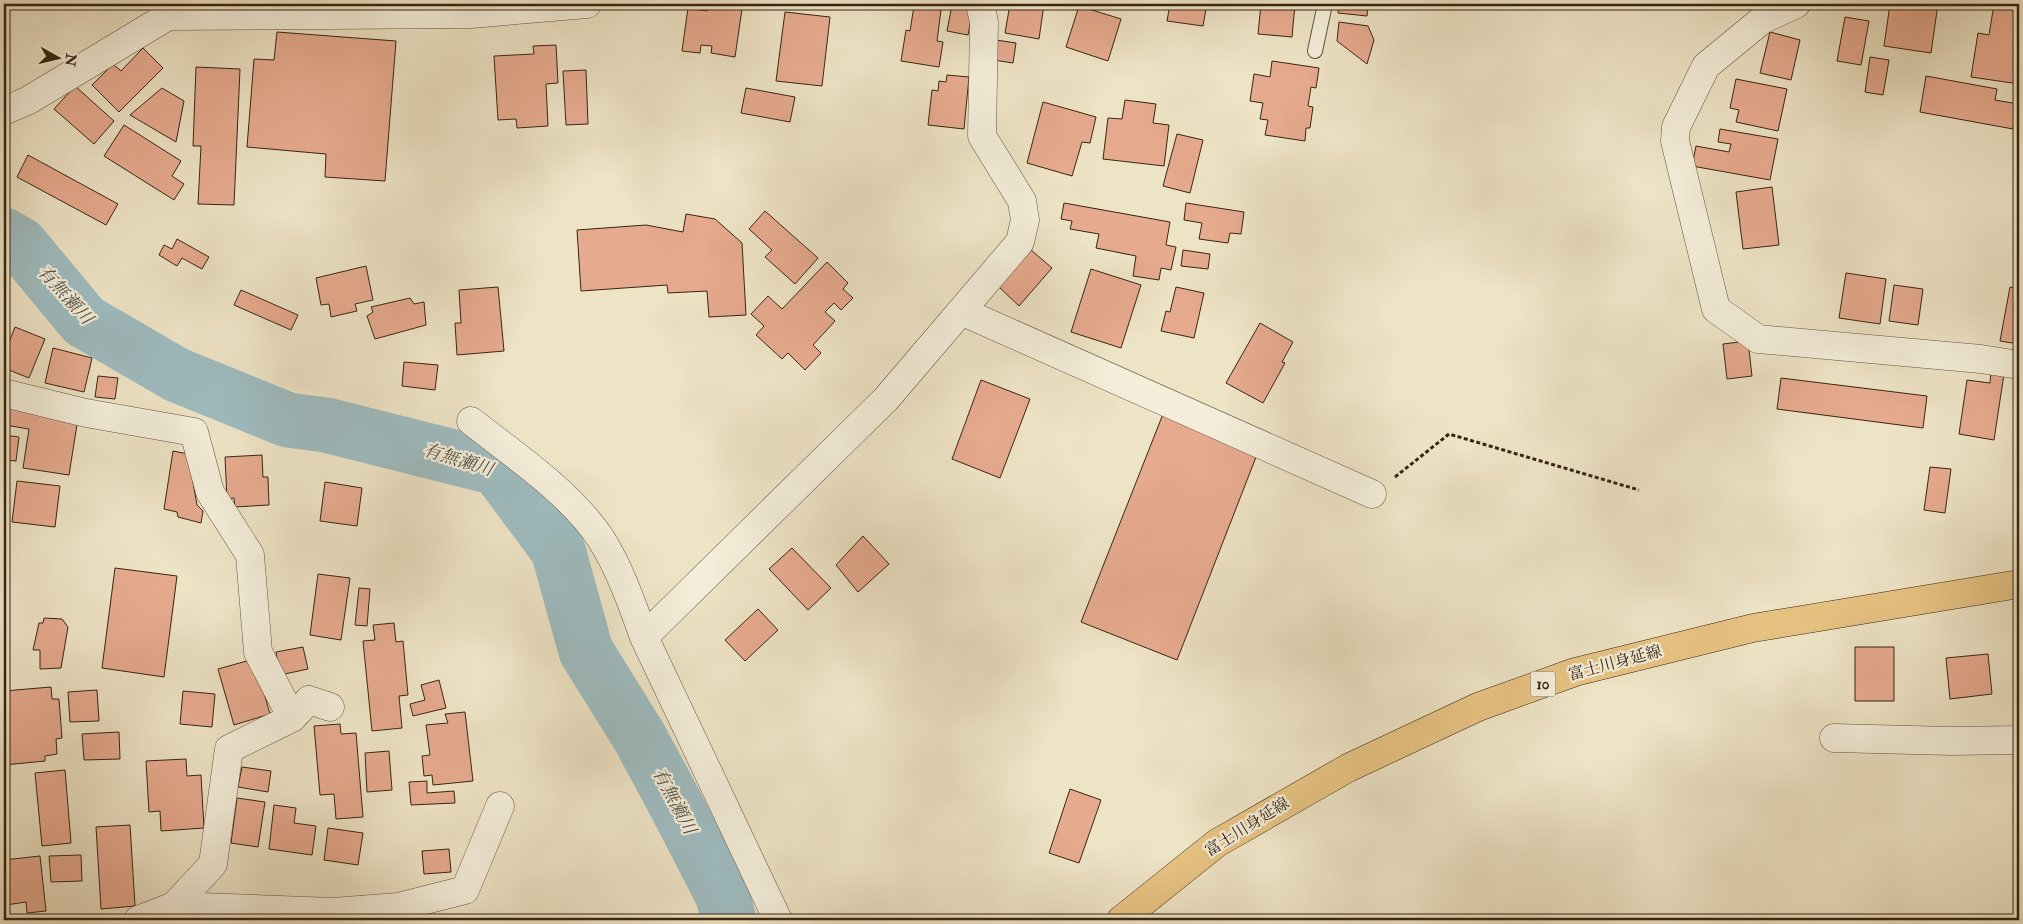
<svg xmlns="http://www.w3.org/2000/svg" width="2023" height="924" font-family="'IM FELL Double Pica','Noto Serif JP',serif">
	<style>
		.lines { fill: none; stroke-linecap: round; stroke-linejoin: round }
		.river { stroke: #9ebbbf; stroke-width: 55 }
		.building { fill: #e6aa8f; stroke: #382511 }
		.lane-casing { stroke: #65543e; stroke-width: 16 }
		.street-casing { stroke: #65543e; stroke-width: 29 }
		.primary-casing { stroke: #382511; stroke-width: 29 }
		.path { stroke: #382511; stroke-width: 3; stroke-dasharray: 4 2.5; stroke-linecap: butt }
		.lane { stroke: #f3edd9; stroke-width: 14 }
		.street { stroke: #f3edd9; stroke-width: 28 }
		.primary { stroke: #e6c282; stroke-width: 28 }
		.labels { text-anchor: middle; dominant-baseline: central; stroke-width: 4.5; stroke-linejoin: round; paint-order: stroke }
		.shield { fill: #f3edd9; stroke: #70614d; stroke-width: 1 }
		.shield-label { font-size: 15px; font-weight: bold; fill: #382511 }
		.street-label { font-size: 16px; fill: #382511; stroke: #f3edd9 }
		.water-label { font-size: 18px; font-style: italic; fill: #575245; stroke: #f3edd9 }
	</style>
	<rect width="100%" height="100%" fill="#ede3c5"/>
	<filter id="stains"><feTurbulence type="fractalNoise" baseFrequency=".004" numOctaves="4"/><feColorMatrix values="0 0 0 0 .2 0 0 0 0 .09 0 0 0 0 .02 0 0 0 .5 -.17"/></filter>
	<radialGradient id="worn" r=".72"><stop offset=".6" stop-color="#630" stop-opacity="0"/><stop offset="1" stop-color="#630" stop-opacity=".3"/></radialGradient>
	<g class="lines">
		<path class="river" d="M4,235L21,245L84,321L177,375L288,420L326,425L497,468L558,550L586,651L640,738L675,803L723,896L729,920"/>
	</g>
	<path class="building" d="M1010,4H1044L1039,39L1005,33Z
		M1170,4H1207L1203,26L1167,21Z
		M1261,4H1295L1292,37L1258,34Z
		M1339,4H1368L1367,16L1338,13Z
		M1890,4H1938L1931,53L1884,46Z
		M1994,4H2019V84L1971,77L1978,33L1989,35Z
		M708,5L742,9L735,57L711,53L712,46L701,45L700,53L682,51L688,8L707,11Z
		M952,5L973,8L968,35L947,31Z
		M914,6L941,10L937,41L943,42L939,67L901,61L906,30L910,31Z
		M1079,6L1121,19L1108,61L1066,47Z
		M785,12L830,17L822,86L776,81Z
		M1845,17L1869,21L1861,65L1837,61Z
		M1339,22L1368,26L1374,40L1367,64L1337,41Z
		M277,32L396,41L385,181L325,177L326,154L247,147L254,59L274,60Z
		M1770,32L1800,40L1791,80L1760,73Z
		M996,40L1016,43L1013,63L993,60Z
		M556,45L558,83L546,84L548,126L517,128L516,119L498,120L494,56L534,54L533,46Z
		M143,48L163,68L119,112L92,85L113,64L121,71Z
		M1870,57L1889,60L1883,95L1865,92Z
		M1272,61L1319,68L1316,88L1311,87L1308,106L1313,107L1310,128H1306L1305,141L1265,135L1268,120L1260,119L1263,103L1250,101L1254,74L1270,77Z
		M196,67L240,69L234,205L198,204L201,146H193Z
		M586,70L588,124L566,125L563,71Z
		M947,75L969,77L964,129L928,125L932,90L938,91L939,81L946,82Z
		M1926,76L1997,89L1995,100L2018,104L2013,129L1920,112Z
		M1736,79L1787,89L1778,131L1736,122L1739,110L1730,108Z
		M75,86L114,121L94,144L54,109Z
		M162,88L184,101L176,142L130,115Z
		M746,88L795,97L790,122L741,113Z
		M1125,100L1156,104L1153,123L1169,125L1164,166L1103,159L1108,118L1122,119Z
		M1043,102L1096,117L1090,143L1082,142L1072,176L1027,163Z
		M124,125L181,161L172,176L184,184L174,200L104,156Z
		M1720,129L1778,139L1770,180L1692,166L1696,146L1729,152L1731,144L1718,142Z
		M1177,134L1203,140L1190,193L1163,186Z
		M28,155L118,204L106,225L17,177Z
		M1772,187L1779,245L1743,249L1736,192Z
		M1064,203L1170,222L1166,245L1176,247L1171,270L1161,268L1159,280L1133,276L1136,256L1096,248L1099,234L1070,229L1072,221L1061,219Z
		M1186,203L1244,212L1241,234L1230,233L1228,243L1199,239L1202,223L1184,220Z
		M765,211L818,258L795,284L765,257L772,250L749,229Z
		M686,214L715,219L742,243L746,315L709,317L707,291L668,293L667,285L581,291L577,230L646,225L683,232Z
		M177,239L209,257L202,269L182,258L177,266L159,255L164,245L172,249Z
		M1031,250L1052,268L1019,306L999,287Z
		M1183,250L1210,254L1208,269L1181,266Z
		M827,262L848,283L843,289L853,298L841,310L834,303L825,312L835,321L813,345L821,353L805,370L788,353L782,359L756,335L764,326L751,314L768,296L782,309Z
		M366,266L373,300L355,304L357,311L331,317L329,304L321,305L316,278Z
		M1091,269L1141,285L1121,348L1071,332Z
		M1846,273L1886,279L1880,324L1839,318Z
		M1894,285L1923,289L1918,325L1889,321Z
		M498,287L504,351L457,355L455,323H461L459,290Z
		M1176,287L1204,293L1194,338L1161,331L1166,311L1170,312Z
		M2010,287L2019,289V344L2000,341Z
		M241,290L298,315L291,330L234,305Z
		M410,298L414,304L424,302L426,325L375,339L367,316L373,312L371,307Z
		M1260,323L1293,342L1282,362L1285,363L1263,403L1226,383Z
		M15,327L45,339L29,378L4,368V355Z
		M1748,341L1752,376L1727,379L1723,344Z
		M53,348L92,358L84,392L45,383Z
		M404,362L438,365L435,390L402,386Z
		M1991,372L2004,374L1994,440L1959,434L1967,380L1990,383Z
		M98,376L118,378L115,399L95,397Z
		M1781,378L1927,396L1923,428L1777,409Z
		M981,380L1030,399L1000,478L952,459Z
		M2018,406H2019V437H2014Z
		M8,407L78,418L69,475L23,468L29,429L5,425Z
		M1163,414L1258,452L1177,660L1081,622Z
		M4,435L19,437L16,461L4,460Z
		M173,451L188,454L197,505L203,511L201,523L178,517L177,512L164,509Z
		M262,455L263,477H268L269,505L235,507L234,498L227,499L225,457Z
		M1930,467L1951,469L1945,513L1924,510Z
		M17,481L60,486L55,527L12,522Z
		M325,482L362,488L357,526L320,521Z
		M863,536L889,564L858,592L836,565Z
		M792,548L831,588L808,610L769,569Z
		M115,568L177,576L164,677L102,668Z
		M318,574L350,578L341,640L310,635Z
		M359,588L370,589L367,626L355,625Z
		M758,609L778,630L745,661L725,640Z
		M44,618L62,619L68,627L61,668L40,669V650H33L39,623H43Z
		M394,623L396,642L403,641L408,695L399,696L402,728L372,731L363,641L375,640L373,625Z
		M303,647L308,669L280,675L276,652Z
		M1855,647H1894V701H1855Z
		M1988,654L1992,694L1950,699L1946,658Z
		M254,659L270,714L234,725L218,669Z
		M439,680L446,708L413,716L410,704L425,700L421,685Z
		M51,687L52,699H59L62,738L56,739L57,754L45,756V761L4,765V739L8,738L4,691Z
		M97,690L99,721L70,722L68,692Z
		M183,691L215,694L212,727L180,724Z
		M465,712L473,781L433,785L432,775L424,776L422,756L430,755L426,725L448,723L445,714Z
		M340,724L341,734L356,733L363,817L336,819L334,794L320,795L314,726Z
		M119,732L120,759L84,760L82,734Z
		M389,751L392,790L367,792L365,753Z
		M186,759L187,776L201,775L204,828L161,831L160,811L149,812L146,761Z
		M242,767L271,771L268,792L238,787Z
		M65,770L71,843L42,846L35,773Z
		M427,781V793L454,791L455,803L411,805L409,782Z
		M1070,789L1101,800L1079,863L1049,853Z
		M237,798L265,802L258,847L231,843Z
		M274,805L296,808L294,823L316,826L312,855L269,849Z
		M130,825L135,906L101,909L96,827Z
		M328,828L363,833L358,865L324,860Z
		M449,849L451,872L424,874L422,851Z
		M81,855L82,881L51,882L49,856Z
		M40,856L46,911L27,913L26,902L6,905L4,860Z"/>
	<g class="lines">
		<defs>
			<path id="lane" d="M1315,51L1325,4"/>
			<path id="street" d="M1796,4L1762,20L1706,66L1676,127L1675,141L1716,309L1758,339L1981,359L2019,365
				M168,16L471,14L587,4
				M4,111L29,100L168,16L182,4
				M961,311L1372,494
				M4,393L86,413L194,432L210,492L250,555L258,652L292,718
				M471,421C514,455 571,493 601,539C620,569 632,604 644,637L778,920
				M644,637L886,399L1020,242L1025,220L1022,201L982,136L984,22L980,4
				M1834,738L1951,741L2019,740
				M174,906L333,912L398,907L465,890L500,806
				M138,920L174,906L213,864L229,749L292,718L309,700L330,707"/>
			<path id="primary" d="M1121,920L1217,843L1348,768L1478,707L1575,672L1753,628L2019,584"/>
		</defs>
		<use href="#lane" class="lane-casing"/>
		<use href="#street" class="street-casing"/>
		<use href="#primary" class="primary-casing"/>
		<path class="path" d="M1395,477L1449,434L1639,490"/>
		<use href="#lane" class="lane"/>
		<use href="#street" class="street"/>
		<use href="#primary" class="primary"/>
	</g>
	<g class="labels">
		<rect class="shield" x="1530.5" y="671.5" width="25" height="25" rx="4"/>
		<g class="shield-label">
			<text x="1543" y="684">10</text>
		</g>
		<g class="street-label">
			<text transform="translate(1615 663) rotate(-15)">富士川身延線</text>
			<text transform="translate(1247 827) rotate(-32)">富士川身延線</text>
		</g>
		<g class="water-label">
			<text transform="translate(65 295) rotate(48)">有無瀬川</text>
			<text transform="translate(458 460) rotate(17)">有無瀬川</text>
			<text transform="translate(674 801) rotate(62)">有無瀬川</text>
		</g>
	</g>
	<rect width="2023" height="924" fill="none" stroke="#ede3c5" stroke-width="20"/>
	<rect x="5" y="5" width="2013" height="914" fill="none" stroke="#382511" stroke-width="2.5"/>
	<rect x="10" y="10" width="2003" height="904" fill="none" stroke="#382511"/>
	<g transform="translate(58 58) rotate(98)" stroke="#f3edd9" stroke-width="4" paint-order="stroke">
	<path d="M0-4L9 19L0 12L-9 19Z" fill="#382511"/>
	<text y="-8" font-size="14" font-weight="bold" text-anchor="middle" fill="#382511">N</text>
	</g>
	<rect width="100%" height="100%" filter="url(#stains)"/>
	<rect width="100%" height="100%" fill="url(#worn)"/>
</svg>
